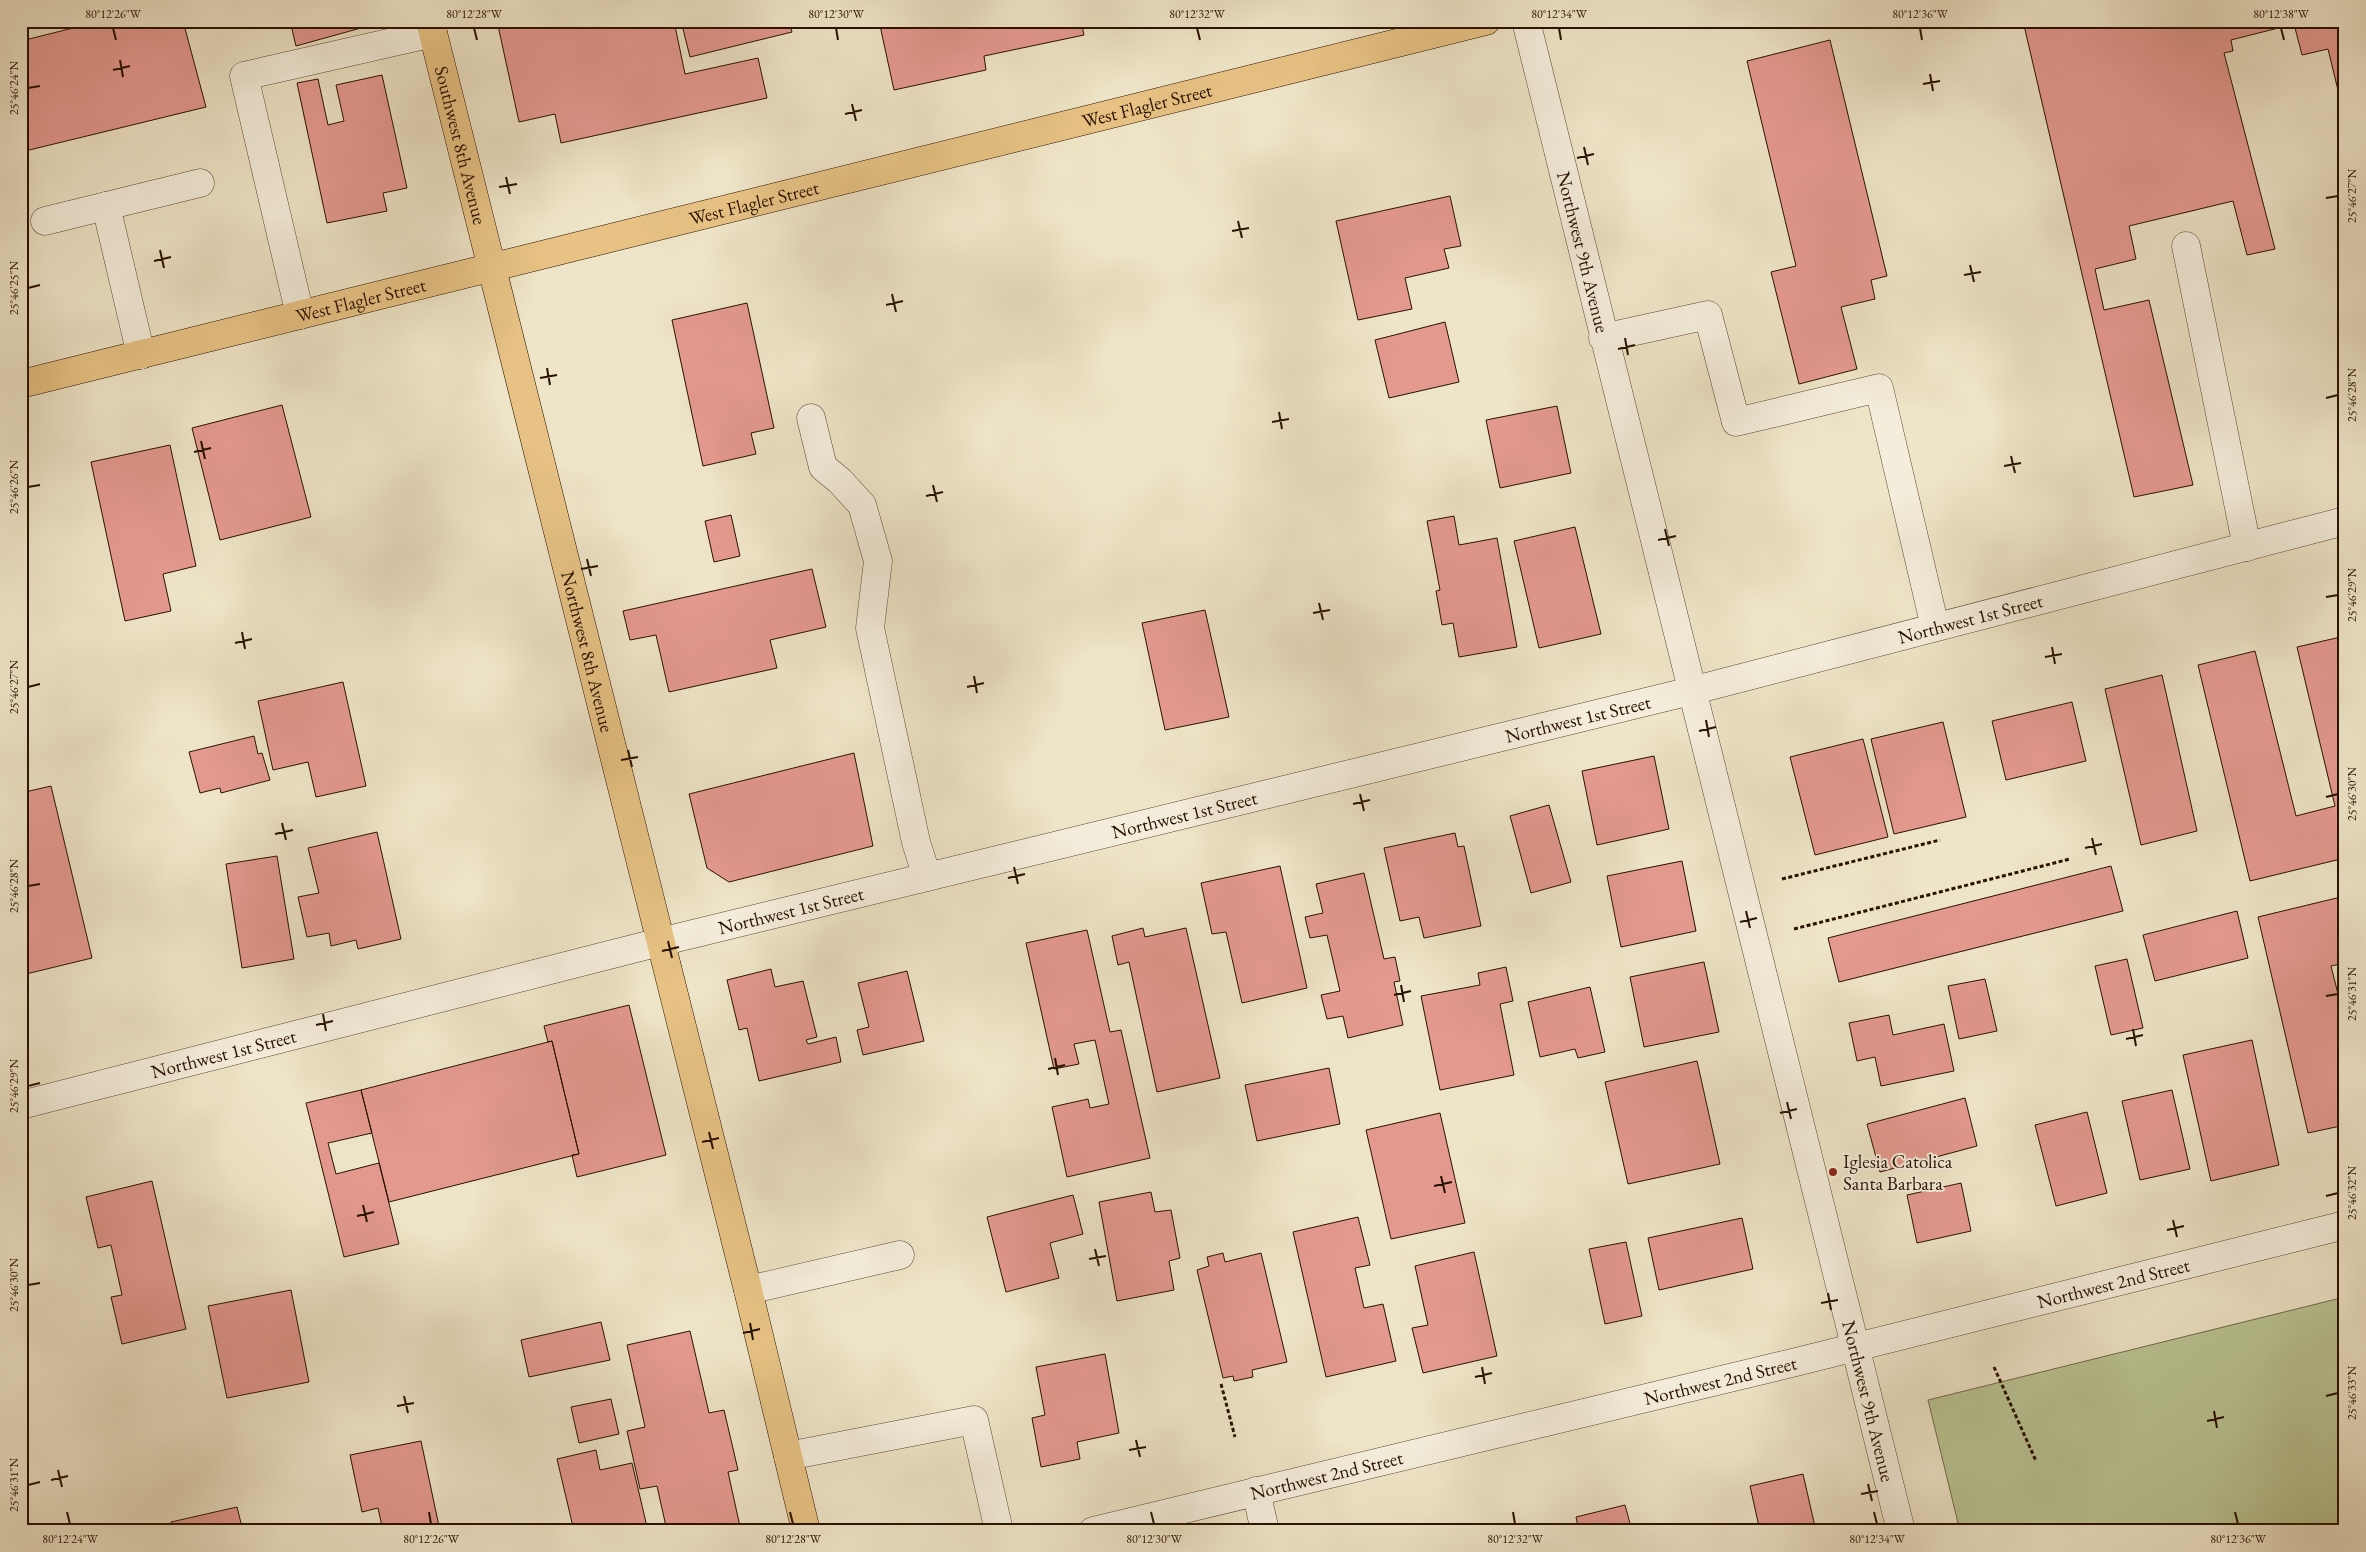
<svg xmlns="http://www.w3.org/2000/svg" width="2366" height="1552" font-family="'EB Garamond',serif">
	<style>
		.green { fill: #bac494; stroke: #716a4a }
		.building { fill: #e4998f; stroke: #281101 }
		.lines { fill: none; stroke-linecap: round; stroke-linejoin: round }
		.minor-casing { stroke: #5a4632; stroke-width: 29 }
		.major-casing { stroke: #281101; stroke-width: 29 }
		.path { stroke: #281101; stroke-width: 3; stroke-dasharray: 4 2.5; stroke-linecap: butt }
		.minor { stroke: #f4eddb; stroke-width: 28 }
		.major { stroke: #e7c284; stroke-width: 28 }
		.ticks { fill: none; stroke: #281101; stroke-width: 2 }
		.poi-dot { fill: #8f2418; stroke: #f4eddb; stroke-width: 2 }
		.labels { text-anchor: middle; dominant-baseline: central; stroke-width: 4; stroke-linejoin: round; paint-order: stroke }
		.street-label { font-size: 19px; fill: #281101; stroke: #f4eddb }
		.poi-label { font-size: 19px; fill: #281101; stroke: #f4eddb; text-anchor: start }
		.neatline { fill: none; stroke: #281101; stroke-width: 2 }
		.ticks-label { font-size: 12px; text-anchor: middle; fill: #281101 }
	</style>
	<rect width="100%" height="100%" fill="#eee4c7"/>
	<filter id="stains"><feTurbulence type="fractalNoise" baseFrequency=".004" numOctaves="4"/><feColorMatrix values="0 0 0 0 .2 0 0 0 0 .09 0 0 0 0 .02 0 0 0 .5 -.17"/></filter>
	<radialGradient id="worn" r=".72"><stop offset=".6" stop-color="#630" stop-opacity="0"/><stop offset="1" stop-color="#630" stop-opacity=".3"/></radialGradient>
	<path class="green" d="M2345,1297V1531H1960L1928,1400Z"/>
	<path class="building" d="M101,21H183L206,107L21,152V41Z
		M290,21H360L361,28L296,46Z
		M497,21H674L685,74L758,58L767,98L561,143L555,114L519,122Z
		M681,21H789L792,32L690,57Z
		M879,21H1081L1084,35L984,56L986,70L894,90Z
		M2023,21H2345V119L2328,49L2302,55L2294,24L2231,40L2233,51L2224,53L2275,249L2247,255L2233,201L2129,226L2136,259L2095,269L2104,310L2149,300L2193,485L2134,497Z
		M1830,40L1887,276L1871,280L1875,299L1841,307L1857,369L1799,384L1771,272L1796,266L1747,61Z
		M382,75L407,188L383,193L387,211L327,223L297,83L318,79L328,125L344,121L336,85Z
		M1450,196L1461,246L1444,249L1449,268L1405,278L1412,309L1358,320L1336,221Z
		M747,303L774,428L751,433L756,454L703,466L672,320Z
		M1445,322L1459,382L1389,398L1375,340Z
		M282,405L311,517L220,540L192,428Z
		M1557,406L1571,473L1500,488L1486,420Z
		M170,445L196,566L163,574L171,611L125,621L91,462Z
		M731,515L740,556L714,562L705,521Z
		M1454,516L1459,545L1497,538L1517,647L1459,657L1453,623L1442,625L1436,591L1440,590L1427,521Z
		M1575,527L1601,634L1539,648L1514,541Z
		M812,569L826,627L770,640L777,668L669,692L656,635L630,640L623,611Z
		M1205,610L1229,717L1165,730L1142,623Z
		M2345,636V858L2250,881L2198,665L2255,651L2296,816L2335,806L2297,647Z
		M2162,675L2197,831L2141,845L2105,689Z
		M343,682L366,786L316,797L308,762L273,770L258,701Z
		M2072,702L2086,761L2006,780L1992,721Z
		M1943,722L1966,817L1894,834L1871,739Z
		M254,736L258,754L262,753L270,780L221,793L220,788L200,793L189,752Z
		M1863,739L1888,837L1815,855L1790,757Z
		M854,753L873,846L729,882L707,868L689,794Z
		M1654,756L1669,829L1597,845L1582,771Z
		M51,786L92,958L26,974L23,958L21,959V793Z
		M1549,805L1571,882L1531,893L1510,816Z
		M377,832L401,939L358,949L356,940L331,946L329,933L307,937L298,897L319,893L308,848Z
		M1455,833L1458,847L1464,846L1481,926L1424,938L1419,917L1400,921L1384,848Z
		M277,856L294,959L242,968L226,864Z
		M1682,861L1696,931L1621,947L1607,876Z
		M1280,866L1307,988L1242,1003L1226,932L1212,934L1201,883Z
		M2111,866L2123,911L1839,982L1828,938Z
		M1364,873L1384,959L1395,957L1400,981L1394,982L1403,1025L1348,1038L1343,1016L1327,1019L1321,995L1340,991L1327,935L1310,938L1305,917L1323,913L1316,884Z
		M2345,896V963L2331,966L2345,1022V1125L2308,1133L2258,917Z
		M2237,911L2248,958L2155,981L2143,935Z
		M1143,928L1145,937L1186,928L1220,1078L1157,1092L1129,962L1118,965L1112,936Z
		M1087,930L1110,1032L1121,1030L1150,1158L1067,1177L1052,1107L1088,1099L1090,1108L1109,1104L1095,1040L1074,1044L1079,1064L1054,1069L1026,943Z
		M2127,959L2143,1028L2111,1035L2095,966Z
		M1704,962L1719,1032L1644,1047L1630,977Z
		M1506,967L1513,1001L1500,1004L1514,1075L1440,1090L1421,996L1480,985L1478,973Z
		M771,969L775,987L803,981L817,1037L806,1040L808,1044L836,1037L841,1062L759,1081L747,1028L739,1030L727,980Z
		M907,971L924,1041L863,1055L857,1030L869,1027L858,983Z
		M1985,979L1997,1031L1959,1039L1948,986Z
		M1590,987L1605,1052L1578,1058L1575,1049L1540,1057L1528,1002Z
		M629,1005L666,1155L577,1177L572,1155L579,1154L552,1041L548,1042L544,1026Z
		M1889,1015L1893,1035L1944,1024L1954,1071L1881,1086L1875,1057L1857,1061L1849,1023Z
		M2252,1040L2279,1165L2211,1181L2183,1055Z
		M552,1041L579,1154L389,1202L361,1090Z
		M1697,1061L1720,1164L1628,1184L1605,1082Z
		M1329,1068L1340,1124L1257,1141L1245,1085Z
		M361,1090L372,1133L328,1143L336,1174L379,1163L399,1244L344,1257L306,1103Z
		M2172,1090L2190,1169L2140,1180L2122,1101Z
		M1965,1098L1977,1146L1880,1172L1867,1124Z
		M2087,1112L2107,1193L2056,1206L2035,1125Z
		M1440,1113L1465,1223L1391,1239L1366,1130Z
		M152,1181L186,1329L122,1344L111,1297L122,1295L111,1245L98,1248L86,1197Z
		M1961,1183L1971,1231L1917,1243L1907,1195Z
		M1151,1192L1155,1212L1171,1210L1180,1258L1169,1261L1174,1290L1117,1301L1099,1202Z
		M1073,1195L1083,1234L1050,1243L1059,1278L1006,1292L987,1217Z
		M1358,1217L1370,1265L1355,1268L1364,1308L1383,1304L1396,1361L1326,1377L1293,1232Z
		M1742,1218L1753,1269L1659,1290L1648,1238Z
		M1626,1242L1642,1316L1605,1324L1589,1249Z
		M1474,1252L1497,1356L1423,1373L1412,1328L1428,1325L1415,1266Z
		M1223,1253L1225,1262L1261,1253L1287,1362L1252,1370L1253,1377L1234,1381L1233,1376L1223,1378L1197,1270L1209,1266L1207,1257Z
		M291,1290L309,1382L227,1398L208,1306Z
		M601,1322L610,1360L529,1377L521,1340Z
		M690,1331L709,1413L724,1410L738,1470L728,1472L741,1531H667L657,1486L640,1489L627,1431L645,1427L627,1345Z
		M1105,1354L1119,1433L1077,1442L1080,1459L1041,1467L1032,1418L1045,1415L1036,1367Z
		M611,1399L619,1434L579,1443L571,1407Z
		M421,1441L440,1531H383L378,1508L362,1512L350,1455Z
		M596,1450L600,1470L632,1463L648,1531H574L557,1459Z
		M1803,1474L1816,1531H1760L1750,1486Z
		M1625,1505L1632,1531H1579L1576,1517Z
		M237,1507L243,1531H173L171,1522Z
		M338,1526L339,1531L316,1530Z"/>
	<g class="lines">
		<defs>
			<g id="minor">
				<path id="s1" d="M1526,21L1901,1531"/>
				<path d="M106,206L141,355"/>
				<path d="M45,221L200,183"/>
				<path d="M2186,246L2247,547"/>
				<path d="M300,315L244,76L433,33"/>
				<path d="M1603,338L1708,315L1736,422L1879,388L1935,627"/>
				<path d="M811,418L823,467L840,481L862,505L878,561L870,628L916,842L927,877"/>
				<path id="s2" d="M21,1105L660,942L1691,691L2345,521"/>
				<path d="M748,1290L900,1255"/>
				<path d="M788,1456L974,1420L999,1531"/>
				<path d="M1256,1491L1265,1531"/>
				<path id="s3" d="M1093,1531L1796,1362L2345,1225"/>
			</g>
			<g id="major">
				<path id="s4" d="M430,21L748,1290L806,1531"/>
				<path id="s5" d="M21,384L1486,21"/>
			</g>
		</defs>
		<use href="#minor" class="minor-casing"/>
		<use href="#major" class="major-casing"/>
		<path class="path" d="M1782,879L1940,840
			M1794,929L2070,859
			M1994,1367L2036,1461
			M1221,1384L1235,1437"/>
		<use href="#minor" class="minor"/>
		<use href="#major" class="major"/>
	</g>
	<path class="ticks" d="M113,28L116,40M474,28L477,40M836,28L838,40M1197,28L1200,40M1559,28L1561,40M1920,28L1922,40M2281,28L2284,40M120,60L123,77M113,70L130,66M1930,74L1933,91M1923,84L1940,81M28,88L40,86M852,104L856,121M845,114L862,110M1584,147L1588,165M1577,158L1594,154M506,177L510,194M499,187L517,184M2326,198L2338,196M1238,221L1242,238M1232,231L1249,228M160,250L164,268M154,261L171,257M1970,265L1974,282M1964,275L1981,272M28,288L40,285M892,294L896,312M886,305L903,301M1625,338L1628,355M1618,349L1635,345M547,368L550,385M540,378L557,375M2326,398L2338,395M1279,412L1282,429M1272,422L1289,419M201,441L205,459M194,452L211,448M2011,456L2015,473M2004,466L2021,463M933,485L937,502M28,487L40,485M926,496L943,492M1665,529L1669,546M1658,540L1676,536M587,559L591,576M581,569L598,566M2326,597L2338,595M1319,603L1323,620M1313,613L1330,610M242,632L245,649M235,643L252,639M2052,647L2055,664M2045,657L2062,654M974,676L977,693M28,687L40,684M967,687L984,683M1706,720L1709,737M1699,731L1716,727M628,750L632,767M621,760L638,757M1360,794L1364,811M2326,797L2338,794M1353,804L1370,800M282,823L286,840M275,834L293,830M2092,838L2096,855M2085,848L2102,844M1014,867L1018,884M1008,878L1025,874M28,886L40,884M1746,911L1750,928M1740,922L1757,918M668,941L672,958M662,951L679,947M1401,985L1404,1002M1394,995L1411,991M2326,996L2338,994M323,1014L326,1031M316,1025L333,1021M2133,1029L2136,1046M2126,1039L2143,1035M1055,1058L1058,1075M1048,1069L1065,1065M28,1086L40,1083M1787,1102L1791,1119M1780,1113L1797,1109M709,1132L713,1149M702,1142L719,1138M1441,1176L1445,1193M1434,1186L1452,1182M2326,1196L2338,1193M363,1205L367,1222M357,1216L374,1212M2173,1220L2177,1237M2167,1230L2184,1226M1095,1249L1099,1266M1089,1259L1106,1256M28,1285L40,1283M1828,1293L1831,1310M1821,1303L1838,1300M750,1323L753,1340M743,1333L760,1329M1482,1367L1485,1384M1475,1377L1492,1373M404,1396L408,1413M2326,1396L2338,1393M397,1406L414,1403M2214,1411L2217,1428M2207,1421L2224,1417M1136,1440L1140,1457M1129,1450L1146,1447M58,1470L62,1487M51,1480L68,1476M1868,1484L1872,1501M28,1485L40,1482M1861,1494L1878,1491M67,1512L70,1524M429,1512L431,1524M790,1512L793,1524M1151,1512L1154,1524M1513,1512L1515,1524M1874,1512L1877,1524M2235,1512L2238,1524"/>
	<circle class="poi-dot" cx="1833" cy="1172" r="5"/>
	<g class="labels">
		<g class="street-label">
			<text stroke="none"><textPath href="#s5" startOffset="1160">West Flagler Street</textPath></text>
			<text stroke="none"><textPath href="#s4" startOffset="128">Southwest 8th Avenue</textPath></text>
			<text stroke="none"><textPath href="#s5" startOffset="755">West Flagler Street</textPath></text>
			<text stroke="none"><textPath href="#s1" startOffset="238">Northwest 9th Avenue</textPath></text>
			<text stroke="none"><textPath href="#s5" startOffset="350">West Flagler Street</textPath></text>
			<text stroke="none"><textPath href="#s2" startOffset="2009">Northwest 1st Street</textPath></text>
			<text stroke="none"><textPath href="#s4" startOffset="650">Northwest 8th Avenue</textPath></text>
			<text stroke="none"><textPath href="#s2" startOffset="1604">Northwest 1st Street</textPath></text>
			<text stroke="none"><textPath href="#s2" startOffset="1199">Northwest 1st Street</textPath></text>
			<text stroke="none"><textPath href="#s2" startOffset="794">Northwest 1st Street</textPath></text>
			<text stroke="none"><textPath href="#s2" startOffset="209">Northwest 1st Street</textPath></text>
			<text stroke="none"><textPath href="#s3" startOffset="1050">Northwest 2nd Street</textPath></text>
			<text stroke="none"><textPath href="#s3" startOffset="645">Northwest 2nd Street</textPath></text>
			<text stroke="none"><textPath href="#s1" startOffset="1422">Northwest 9th Avenue</textPath></text>
			<text stroke="none"><textPath href="#s3" startOffset="240">Northwest 2nd Street</textPath></text>
		</g>
		<g class="poi-label">
			<text x="1843" y="1161">Iglesia Catolica<tspan x="1843" dy="22">Santa Barbara</tspan></text>
		</g>
	</g>
	<rect width="2366" height="1552" fill="none" stroke="#eee4c7" stroke-width="55"/>
	<rect x="28" y="28" width="2310" height="1496" class="neatline"/>
	<g class="ticks-label">
		<text x="113" y="18">80°12'26"W</text>
		<text x="474" y="18">80°12'28"W</text>
		<text x="836" y="18">80°12'30"W</text>
		<text x="1197" y="18">80°12'32"W</text>
		<text x="1559" y="18">80°12'34"W</text>
		<text x="1920" y="18">80°12'36"W</text>
		<text x="2281" y="18">80°12'38"W</text>
		<text transform="translate(14 88) rotate(-90)" y="4">25°46'24"N</text>
		<text transform="translate(2352 196) rotate(-90)" y="4">25°46'27"N</text>
		<text transform="translate(14 288) rotate(-90)" y="4">25°46'25"N</text>
		<text transform="translate(2352 395) rotate(-90)" y="4">25°46'28"N</text>
		<text transform="translate(14 487) rotate(-90)" y="4">25°46'26"N</text>
		<text transform="translate(2352 595) rotate(-90)" y="4">25°46'29"N</text>
		<text transform="translate(14 687) rotate(-90)" y="4">25°46'27"N</text>
		<text transform="translate(2352 794) rotate(-90)" y="4">25°46'30"N</text>
		<text transform="translate(14 886) rotate(-90)" y="4">25°46'28"N</text>
		<text transform="translate(2352 994) rotate(-90)" y="4">25°46'31"N</text>
		<text transform="translate(14 1086) rotate(-90)" y="4">25°46'29"N</text>
		<text transform="translate(2352 1193) rotate(-90)" y="4">25°46'32"N</text>
		<text transform="translate(14 1285) rotate(-90)" y="4">25°46'30"N</text>
		<text transform="translate(2352 1393) rotate(-90)" y="4">25°46'33"N</text>
		<text transform="translate(14 1485) rotate(-90)" y="4">25°46'31"N</text>
		<text x="70" y="1543">80°12'24"W</text>
		<text x="431" y="1543">80°12'26"W</text>
		<text x="793" y="1543">80°12'28"W</text>
		<text x="1154" y="1543">80°12'30"W</text>
		<text x="1515" y="1543">80°12'32"W</text>
		<text x="1877" y="1543">80°12'34"W</text>
		<text x="2238" y="1543">80°12'36"W</text>
	</g>
	<rect width="100%" height="100%" filter="url(#stains)"/>
	<rect width="100%" height="100%" fill="url(#worn)"/>
</svg>
